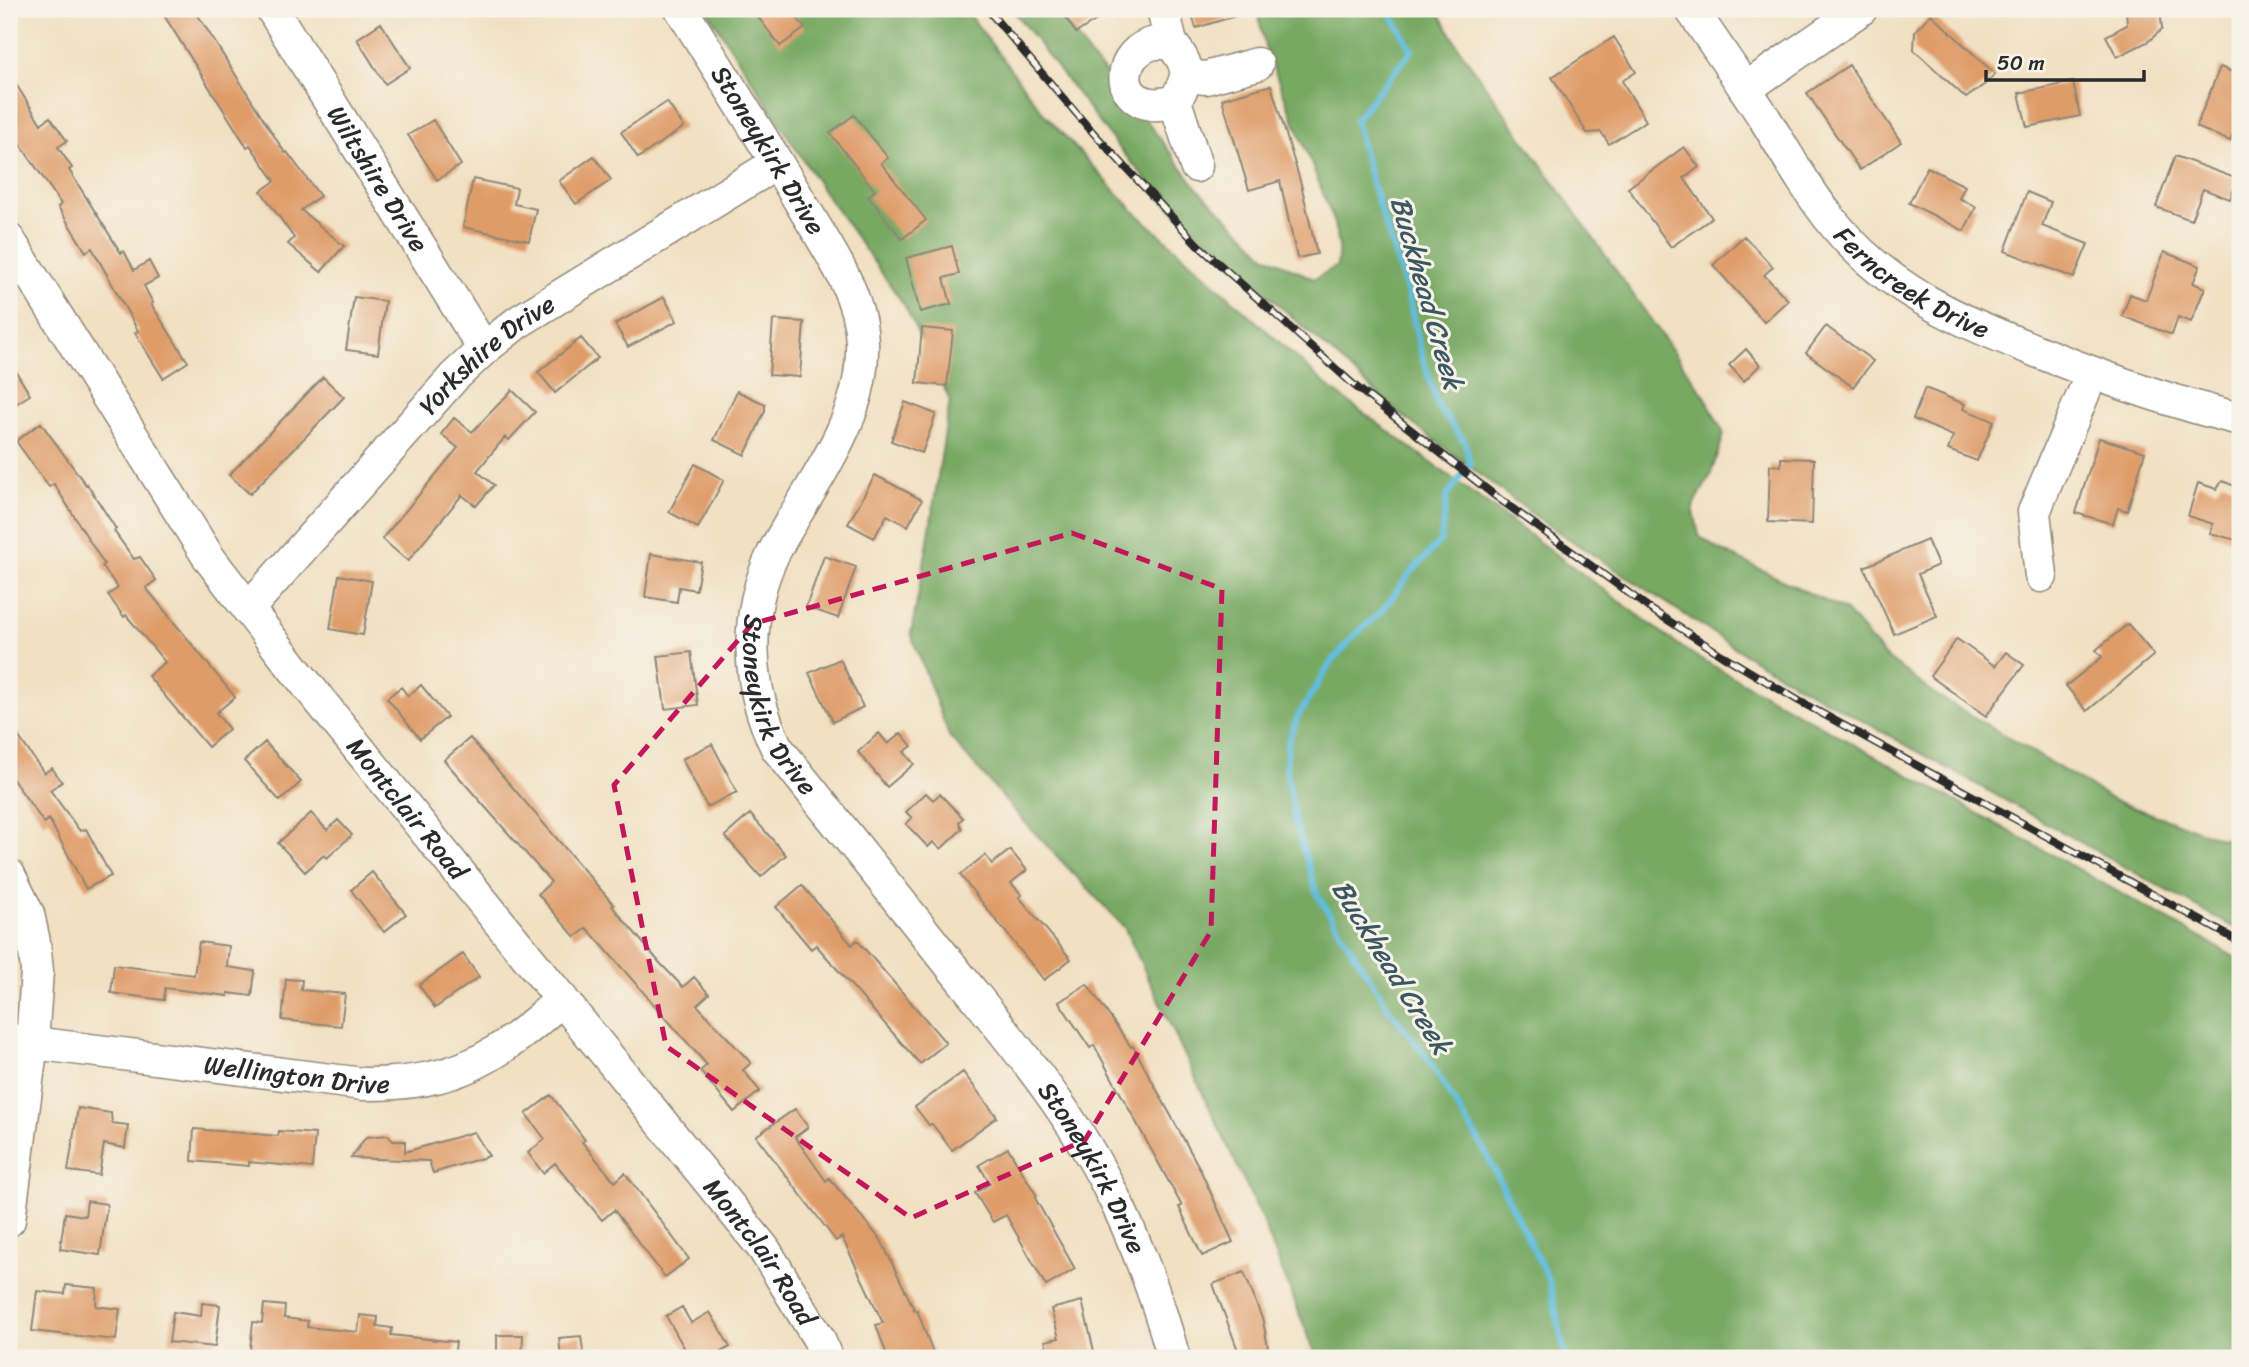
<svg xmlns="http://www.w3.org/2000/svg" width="2249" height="1367" font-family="Sriracha,sans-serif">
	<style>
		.forest { fill: #78a964; stroke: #526a48; stroke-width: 2 }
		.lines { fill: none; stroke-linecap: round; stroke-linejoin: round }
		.stream { stroke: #60bdde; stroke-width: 6 }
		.building { fill: #df9c69 }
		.minor-casing { stroke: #8e8676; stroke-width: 35 }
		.minor { stroke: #fff; stroke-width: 32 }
		.rail-casing { stroke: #2b2b2b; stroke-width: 8 }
		.rail { stroke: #f7f3e8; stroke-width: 5; stroke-dasharray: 16; stroke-linecap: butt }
		.marked { fill: none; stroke: #c2185b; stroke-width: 5; stroke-dasharray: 14 9; stroke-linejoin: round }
		.labels { text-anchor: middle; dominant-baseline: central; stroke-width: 6; stroke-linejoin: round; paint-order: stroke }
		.street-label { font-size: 26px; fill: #2b2b2b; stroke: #f7f3e8 }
		.water-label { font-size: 28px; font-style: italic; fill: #3b5761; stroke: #f7f3e8 }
	</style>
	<rect width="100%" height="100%" fill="#f7f3e8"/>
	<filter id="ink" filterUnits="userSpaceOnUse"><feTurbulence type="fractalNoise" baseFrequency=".0143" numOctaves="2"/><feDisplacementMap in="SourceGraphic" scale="14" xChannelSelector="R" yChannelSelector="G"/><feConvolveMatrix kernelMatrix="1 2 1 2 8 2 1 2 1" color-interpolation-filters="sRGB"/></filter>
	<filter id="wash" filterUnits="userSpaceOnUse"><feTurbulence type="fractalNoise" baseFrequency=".00686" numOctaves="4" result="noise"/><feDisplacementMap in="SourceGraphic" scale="28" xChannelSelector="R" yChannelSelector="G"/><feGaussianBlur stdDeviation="1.57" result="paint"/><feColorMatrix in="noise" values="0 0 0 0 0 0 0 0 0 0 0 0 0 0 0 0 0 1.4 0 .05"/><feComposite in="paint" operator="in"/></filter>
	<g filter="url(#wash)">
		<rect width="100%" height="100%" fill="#f1e0c2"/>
		<path class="forest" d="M706,9H965L1045,115L1135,212L1331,389L1687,651L2240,960V1358H1317L1258,1210L1124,927L1021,818L949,736L911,634L927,547L950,400L905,306L822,189Z
			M1012,9H1055L1091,57L1140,112L1198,189L1266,256L1314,279L1337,266L1339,245L1332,216L1265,47L1257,9H1437L1461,51L1704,395L1724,434L1710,476L1693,507L1699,536L1718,549L1846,611L1883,655L1935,694L2115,801L2220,838L2240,840V931L1757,662L1543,522L1400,414L1170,207L1116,144Z"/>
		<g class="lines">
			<path class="stream" d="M1388,9L1412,50L1355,120L1371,180L1408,295L1422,356L1438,407L1465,442L1470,464L1447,496L1441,540L1408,576L1383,610L1354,636L1330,664L1298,716L1288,742L1286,769L1295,822L1317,894L1389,1009L1426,1056L1485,1151L1549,1281L1566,1358"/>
		</g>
		<g id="blocks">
			<path class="building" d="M160,9H194L285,153L287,152L320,196L301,210L344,246L321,272L288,244L294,238L261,191L275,181L250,145L247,147Z
				M752,9H790L805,28L780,46Z
				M1060,9H1114L1076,33Z
				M1190,9H1245V13L1196,28Z
				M2126,9H2160L2162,29L2149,41L2117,57L2106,36L2127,25Z
				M1931,14L1995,74L1985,84L1966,98L1914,50L1915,31Z
				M381,23L410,68L385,84L357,39Z
				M1614,37L1636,72L1622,81L1646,121L1609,144L1601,132L1587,133L1552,77Z
				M1849,65L1901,142L1860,170L1807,93Z
				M2220,67L2240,75V116L2230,141L2196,127Z
				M9,73L41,124L50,117L67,141L58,147L72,168L69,170L121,253L124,251L134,270L149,261L158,278L144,286L153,303L151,304L188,362L163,378L135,333L138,331L92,248L86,252L58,207L61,204L9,128Z
				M2073,82L2080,116L2027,127L2019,93Z
				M1271,85L1301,184L1317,254L1297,258L1280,181L1249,190L1222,99Z
				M667,102L684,127L638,158L621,132Z
				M854,115L888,158L881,163L926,220L902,239L868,196L875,191L830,133Z
				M433,120L461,165L437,180L408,135Z
				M1684,147L1699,167L1684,178L1712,218L1671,247L1628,188Z
				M594,156L611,180L576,204L559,181Z
				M2175,156L2238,179L2230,199L2203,189L2191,220L2156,207Z
				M1927,167L1965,186L1959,198L1976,207L1964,231L1909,203Z
				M473,179L517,188L514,204L536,209L529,241L463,227Z
				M2027,192L2051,202L2042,226L2088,244L2074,278L2005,251Z
				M1744,236L1773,267L1764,275L1788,300L1764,322L1713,265Z
				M952,246L959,274L944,278L951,304L920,312L906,258Z
				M2164,252L2200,266L2193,283L2205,288L2191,322L2178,317L2172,335L2122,316L2130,294L2146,300Z
				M354,297L385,301L378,354L346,350Z
				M664,297L677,321L628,347L615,324Z
				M773,320L804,322L800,377L769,375Z
				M1826,326L1873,361L1853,387L1806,353Z
				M922,328L953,331L947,386L917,383Z
				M581,338L598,358L555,393L538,372Z
				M1746,349L1760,365L1744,381L1729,365Z
				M9,360L30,395L9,408Z
				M323,377L344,397L250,494L229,475Z
				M1925,388L1965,404L1963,409L1994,421L1977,461L1948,450L1953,436L1913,419Z
				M512,390L535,412L509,440L505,437L477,471L494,485L476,506L462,495L408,561L382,539L458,448L441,434L454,418L472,432Z
				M737,391L765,404V411L745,455L714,440Z
				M905,402L936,414L922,453L891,441Z
				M41,423L86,485L87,484L116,529L114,531L134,559L140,557L156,580L146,588L235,697L216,713L229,729L208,747L148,676L165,662L126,615L124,617L108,595L118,588L102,566L104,564L54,484L49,487L16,441Z
				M2099,438L2145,452L2127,511L2118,508L2113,524L2076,513Z
				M1781,458L1814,459L1812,524L1768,522L1770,465L1781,466Z
				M695,464L724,480L698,528L669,512Z
				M875,475L922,500L908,526L887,515L874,538L848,524Z
				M2222,481L2240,488V524L2236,540L2210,533L2213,524L2188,516L2198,483L2217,489Z
				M1927,540L1938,565L1918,574L1937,616L1894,634L1864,567Z
				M651,554L701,562L696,590L679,587L677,602L645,597Z
				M824,556L856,567L838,618L806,607Z
				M339,575L372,581L363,635L330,629Z
				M2128,624L2154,655L2087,711L2066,686L2102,657L2096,650Z
				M1957,639L1995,666L2006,652L2024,665L1986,716L1930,676Z
				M691,652L698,705L665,709L658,656Z
				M840,659L863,707L833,722L809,673Z
				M421,685L447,717L420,739L387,698L401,687L408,696Z
				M9,723L44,773L52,768L62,782L50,790L80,831L86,829L111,876L86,889L49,819L44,823L9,774Z
				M879,733L888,744L901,733L912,746L904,752L914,764L887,787L858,752Z
				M470,738L614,905L612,906L660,963L683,987L694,977L709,994L697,1005L751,1063L743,1070L760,1091L734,1112L700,1071L707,1065L587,928L575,937L538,894L551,882L444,760Z
				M265,742L301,782L280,801L244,761Z
				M712,744L737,792L707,807L682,759Z
				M926,793L933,800L940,794L963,818L959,822L962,829L941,849L933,842L928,847L906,824L912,818L906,812Z
				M311,813L327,830L338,820L352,835L327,858L324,855L305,872L278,843Z
				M750,814L786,855L761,877L725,836Z
				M1010,850L1027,870L1011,883L1022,895L1019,897L1071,959L1044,980L960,875L985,855L992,864Z
				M372,872L406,914L384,932L351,890Z
				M802,885L852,945L857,940L946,1043L920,1064L816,945L811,949L776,907Z
				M199,942L229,946L227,967L255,971L252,996L228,993V996L165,988L164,1000L111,993L114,965L194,975Z
				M463,954L479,977L435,1008L419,985Z
				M286,979L302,980L301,990L345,994L341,1026L282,1020Z
				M1087,984L1131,1047L1133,1046L1200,1169L1233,1242L1202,1256L1179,1207L1182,1206L1094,1045L1090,1048L1059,1002Z
				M963,1072L997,1117L952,1150L932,1124L929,1125L915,1107Z
				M551,1095L585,1140L582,1142L615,1182L625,1173L689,1259L665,1277L614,1210L602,1220L555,1163L543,1173L528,1153L545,1139L526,1114Z
				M78,1108L111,1113L112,1123L128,1125L125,1148L104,1144L99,1175L68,1171Z
				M795,1109L808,1127L795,1137L826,1181L829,1178L881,1240L915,1311L917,1310L935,1358H888L876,1325L883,1323L842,1237L836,1241L756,1136Z
				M194,1129L278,1136L279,1131L315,1134L312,1168L249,1162V1166L192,1161Z
				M474,1132L489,1156L433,1173L429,1161L351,1158L366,1137L388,1135L393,1141H405V1152Z
				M1008,1148L1037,1196L1035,1198L1075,1269L1046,1286L1006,1215L993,1222L975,1193L990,1184L979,1165Z
				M87,1201L107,1204L100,1255L60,1249L65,1213L85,1216Z
				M1244,1272L1263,1321L1270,1358H1241L1213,1284Z
				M66,1285L97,1288L96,1306L120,1309L116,1340L32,1331L37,1291L65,1294Z
				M1082,1301L1094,1351L1063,1358H1050L1045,1341L1059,1338L1051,1309Z
				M202,1303L220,1305L215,1347L169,1342L173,1312L201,1316Z
				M264,1304L285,1306L284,1318L308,1321L307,1327L358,1332L360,1315L378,1317L377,1326L392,1328L391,1335L456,1342L454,1358H249L253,1322L262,1323Z
				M682,1307L691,1323L710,1312L730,1347L710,1358H690L666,1316Z
				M497,1335H523L522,1358H497Z
				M581,1336L584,1358H561L559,1338Z"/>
		</g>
	</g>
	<g filter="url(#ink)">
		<use href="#blocks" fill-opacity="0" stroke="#8e8676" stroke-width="2"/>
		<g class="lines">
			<defs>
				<g id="minor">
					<path id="s1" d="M272,9L484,349"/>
					<path id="s2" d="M681,9C721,73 762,137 801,203C826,246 860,291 862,342C864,391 845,430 821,472C806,499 787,526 773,554C743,617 747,687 777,748C838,825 899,901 960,977C1012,1042 1066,1106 1105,1180C1135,1237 1157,1297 1174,1358"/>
					<path d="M1163,9L1171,43"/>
					<path id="s3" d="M1691,9C1716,45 1741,82 1765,119C1787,155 1808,192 1835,225C1891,294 1965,322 2044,354C2109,380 2173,403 2240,419"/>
					<path d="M1155,43H1171C1191,68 1190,75 1175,101C1167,103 1160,105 1152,104C1114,99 1118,51 1155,43Z"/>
					<path d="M1187,76L1206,78L1257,64"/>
					<path d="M1745,89L1861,9"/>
					<path d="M1175,101L1196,166"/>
					<path id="s4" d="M9,240L209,558L295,670L764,1249L819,1339L826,1358"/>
					<path d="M2041,576L2034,512L2092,373"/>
					<path id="s5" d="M248,609L454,377L484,349L518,322L777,163"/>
					<path d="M9,875L28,914L34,942L37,971L32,1043L9,1220"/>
					<path id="s6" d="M9,1040L363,1084C455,1085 496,1059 562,999"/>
				</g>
			</defs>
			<use href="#minor" class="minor-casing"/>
			<use href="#minor" class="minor"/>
			<defs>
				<path id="rail" d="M987,9L1088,127L1198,245L1355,386L1494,495L1652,610L1722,655L1799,701L2240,942"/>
			</defs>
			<use href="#rail" class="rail-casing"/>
			<use href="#rail" class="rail"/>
		</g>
	</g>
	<path class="marked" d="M1072,533L1222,589L1211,931L1085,1140L911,1218L666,1046L614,785L752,624Z"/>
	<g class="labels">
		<g class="street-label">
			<text stroke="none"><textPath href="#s2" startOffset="166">Stoneykirk Drive</textPath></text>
			<text stroke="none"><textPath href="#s1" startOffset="200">Wiltshire Drive</textPath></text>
			<text stroke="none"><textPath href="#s3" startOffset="357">Ferncreek Drive</textPath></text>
			<text stroke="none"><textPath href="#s5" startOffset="350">Yorkshire Drive</textPath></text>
			<text stroke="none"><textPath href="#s2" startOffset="775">Stoneykirk Drive</textPath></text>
			<text stroke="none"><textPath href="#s4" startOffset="695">Montclair Road</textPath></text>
			<text stroke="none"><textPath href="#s6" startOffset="290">Wellington Drive</textPath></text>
			<text stroke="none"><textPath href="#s2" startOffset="1342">Stoneykirk Drive</textPath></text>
			<text stroke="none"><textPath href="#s4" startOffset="1262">Montclair Road</textPath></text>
		</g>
		<g class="water-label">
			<text transform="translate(1427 293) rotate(74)">Buckhead Creek</text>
			<text transform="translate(1392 967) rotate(58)">Buckhead Creek</text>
		</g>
	</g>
	<rect width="2249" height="1367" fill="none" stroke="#f7f3e8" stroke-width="35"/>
	<path d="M1986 70v10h158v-10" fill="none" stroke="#2b2b2b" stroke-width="3.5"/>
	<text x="1997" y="70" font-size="21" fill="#2b2b2b" stroke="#f7f3e8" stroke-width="5" paint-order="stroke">50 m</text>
</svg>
